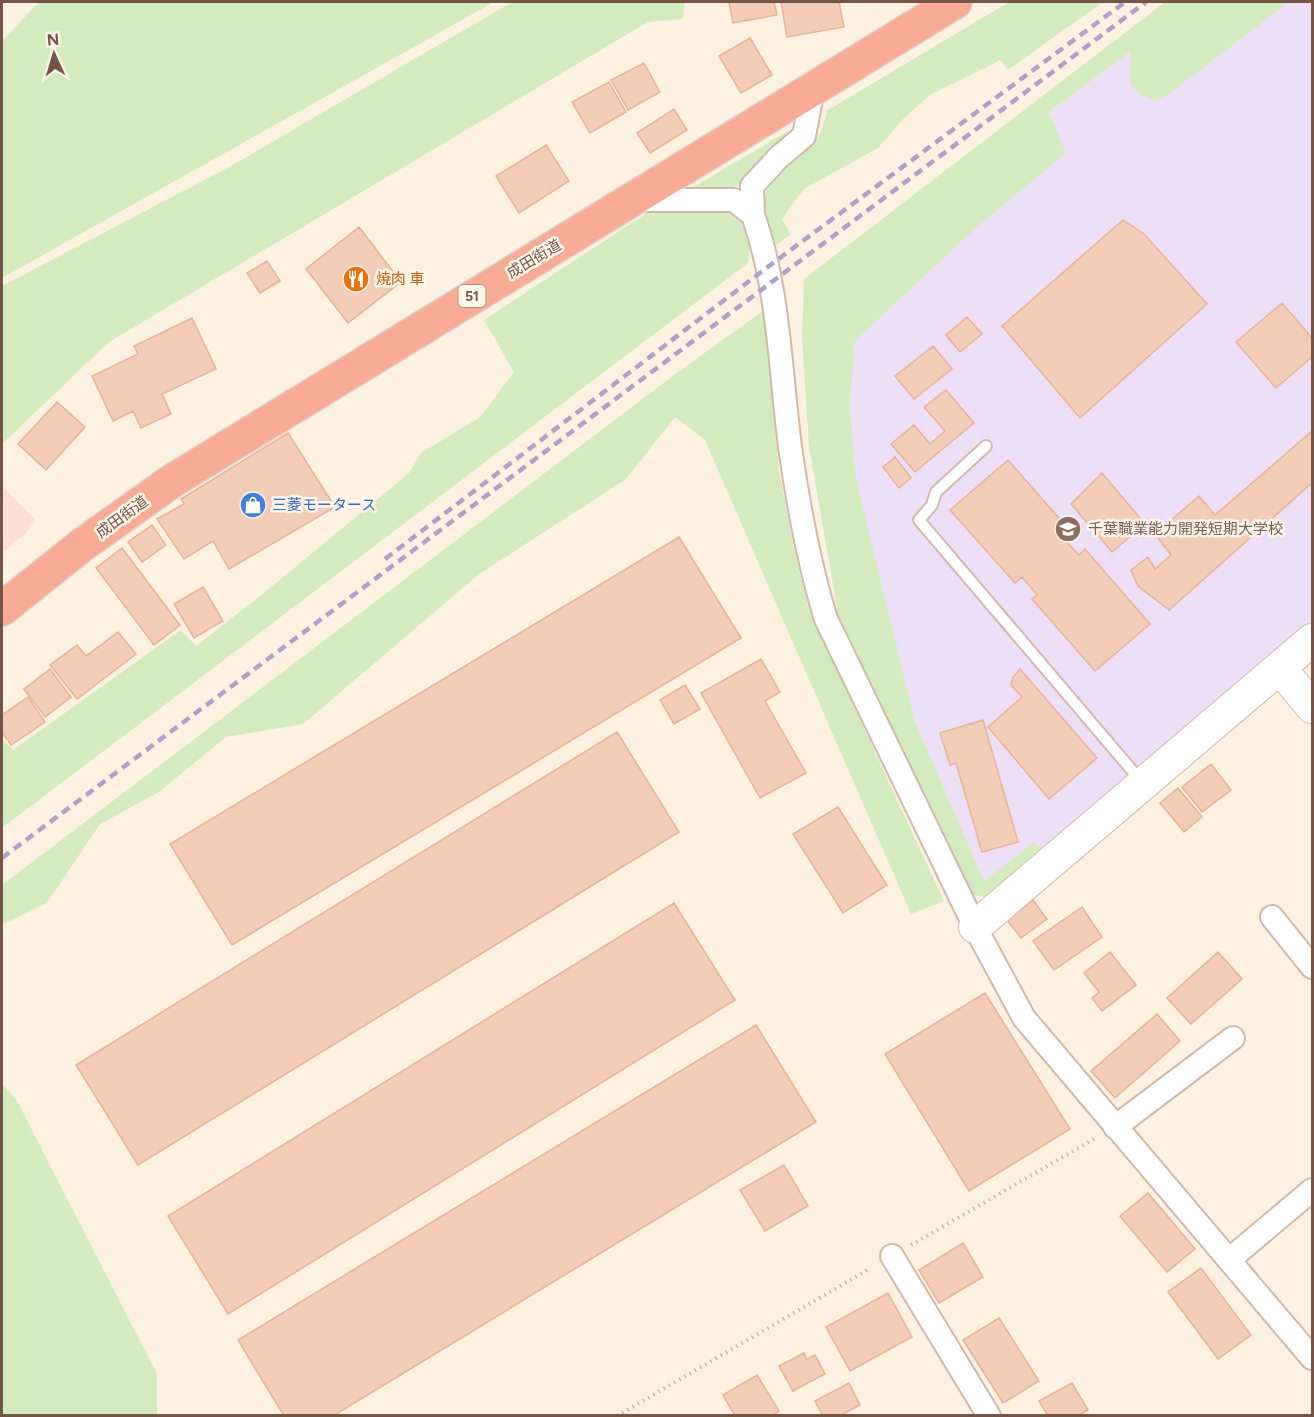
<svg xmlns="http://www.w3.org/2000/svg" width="1314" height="1417" font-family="Figtree,'Noto Sans JP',sans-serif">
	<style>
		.commercial { fill: #fedfd5 }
		.education { fill: #eedff9 }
		.green { fill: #d4ebc0 }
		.building { fill: #f3cdb8; stroke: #e6b298; stroke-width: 1.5 }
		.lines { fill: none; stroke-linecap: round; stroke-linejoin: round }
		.lane-casing { stroke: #d0b9ab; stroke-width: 14 }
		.street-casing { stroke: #d0b9ab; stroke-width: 26 }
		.secondary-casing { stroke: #d4b9a8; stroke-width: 34 }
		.highway-casing { stroke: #dbd3cf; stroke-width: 36 }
		.path { stroke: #d8b09c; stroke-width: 4; stroke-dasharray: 1.5 4.5; stroke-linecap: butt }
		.lane { stroke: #fff; stroke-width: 10 }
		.street { stroke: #fff; stroke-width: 22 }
		.secondary { stroke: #fff; stroke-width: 32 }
		.highway { stroke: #f9ab96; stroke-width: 33 }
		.rail { stroke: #b3a0c6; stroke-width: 4.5; stroke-dasharray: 9 6; stroke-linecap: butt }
		.labels { text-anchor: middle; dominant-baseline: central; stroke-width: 5; stroke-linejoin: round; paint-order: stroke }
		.shield { fill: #fff5e9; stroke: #9e8578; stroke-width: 1.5 }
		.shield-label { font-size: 14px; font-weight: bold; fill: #755548 }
		.street-label { font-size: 15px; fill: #755548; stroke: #fff5e9 }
		.food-label { font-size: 15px; fill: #c56008; stroke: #fff5e9; text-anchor: start }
		.shop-label { font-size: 15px; fill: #366cbe; stroke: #fff5e9; text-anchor: start }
		.education-label { font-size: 15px; fill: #785e54; stroke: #fff5e9; text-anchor: start }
	</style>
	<rect width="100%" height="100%" fill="#fdf1e2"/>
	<path class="commercial" d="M2,486L36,520L24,535L2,553Z"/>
	<path class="education" d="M1197,2H1312V622L987,898L838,613L809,446L802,335L828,277Z"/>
	<path class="green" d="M39,2H494L2,278V41Z
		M512,2H685L683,19L648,22L109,342L2,444V286L231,166Z
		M1009,2H1103L1008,70L1001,60L930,95L902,120L878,148L804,189L782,219L791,234L775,246C757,202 760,186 798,155C804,149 814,143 818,136C823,128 825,118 828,110Z
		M1165,2H1289L1169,94L1155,101C1121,87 1132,82 1130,52L1049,112L1066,153L978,226L855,341L850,404L856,479L915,722L984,881L1033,843L1044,849L987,898L970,894L838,613L809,446L802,335L804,279Z
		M788,131L740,186L683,193Z
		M717,206L743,221L750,246L748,263L2,828V739L13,750L181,630L196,646L264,593L409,473L421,453L480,417L514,372L484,320L656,207Z
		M764,310L779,470L795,554L809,609L944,901L911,914L705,440L675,417L626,479L478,575L303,724L226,737L159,792L100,824L47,903L2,925V885L666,381Z
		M2,1084L16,1099L157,1374V1415H2Z"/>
	<path class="building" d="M729,2H774L777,15L733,23Z
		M781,2H839L844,27L787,37Z
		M750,38L772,75L741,93L719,56Z
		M644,63L660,92L628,110L611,80Z
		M609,82L626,112L590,133L572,102Z
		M674,109L687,130L650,153L637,133Z
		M546,145L569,181L519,213L496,176Z
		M1123,220L1144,234L1207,304L1080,418L1002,326Z
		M359,227L401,282L348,323L306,269Z
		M267,261L280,281L260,293L247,273Z
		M1282,303L1312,338V357L1276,388L1236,342Z
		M967,317L982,334L960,352L946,335Z
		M192,318L216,369L162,394L171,414L141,428L133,411L113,421L92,376L138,354L134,346Z
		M933,346L952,369L914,399L895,376Z
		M946,390L974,423L915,472L891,444L914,425L930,444L945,431L924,407Z
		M57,402L85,427L46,470L18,444Z
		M1312,431V483L1169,610L1138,586L1131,570L1148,557L1155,569L1171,555L1155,534L1199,496L1215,515Z
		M288,433L335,507L229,569L213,541L184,559L157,519L184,504L181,499Z
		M895,457L911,478L899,488L883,467Z
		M1008,460L1072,533L1065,540L1079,555L1085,549L1150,624L1095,671L1032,599L1037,595L1022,577L1015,583L950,510Z
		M1102,473L1145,524L1112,552L1071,504Z
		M152,525L166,545L142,562L128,542Z
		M679,537L741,638L232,945L170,844Z
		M122,548L180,625L154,645L96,568Z
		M203,587L223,621L194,638L174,604Z
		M118,632L136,654L77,699L50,665L77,645L86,656Z
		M761,659L780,692L765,701L806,773L760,798L701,693Z
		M50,669L71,697L45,717L24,689Z
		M1020,669L1097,758L1049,799L988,727L1022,697L1011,685L1013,677Z
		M685,685L700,709L674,724L660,700Z
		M28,697L45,722L11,745L2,732V715Z
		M983,720L1018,842L982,852L956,763L950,765L940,733Z
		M617,732L679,832L138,1165L76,1065Z
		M1211,764L1231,790L1202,812L1182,787Z
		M1178,788L1202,817L1184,832L1160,803Z
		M838,807L887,885L843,913L793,834Z
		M1033,900L1047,919L1021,938L1007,920Z
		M674,903L735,1000L228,1314L168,1216Z
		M1082,907L1102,937L1054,970L1033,941Z
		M1110,952L1136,985L1102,1011L1092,998L1099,992L1084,973Z
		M1218,952L1242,979L1191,1024L1167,998Z
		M985,993L1070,1129L969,1191L885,1054Z
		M1157,1014L1180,1041L1115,1098L1091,1071Z
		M756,1025L816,1122L333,1416H284L238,1340Z
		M784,1165L808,1206L765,1231L740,1190Z
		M1148,1193L1195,1249L1167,1272L1120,1216Z
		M963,1243L983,1277L939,1303L919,1270Z
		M1201,1268L1251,1335L1218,1359L1168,1292Z
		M888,1293L912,1337L850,1371L826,1327Z
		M999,1318L1039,1381L1003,1403L963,1340Z
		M804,1353L807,1359L815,1355L825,1374L793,1391L779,1366Z
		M757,1375L779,1411L772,1416H735L723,1395Z
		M849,1383L860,1405L840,1416H823L815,1401Z
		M1072,1383L1088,1410L1078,1416H1048L1039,1401Z"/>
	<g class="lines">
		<defs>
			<path id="lane" d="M986,446L936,492L932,505L919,520L1141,781"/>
			<path id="street" d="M634,200H734L753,215L752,186L779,157L804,136L813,88
				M753,215C780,292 780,374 791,454C799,509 810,567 826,619L975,927L1024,1018L1312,1358
				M1272,917L1312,967
				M1115,1127L1233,1038
				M892,1256L989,1416
				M1230,1259L1312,1190"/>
			<path id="secondary" d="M1280,668L1312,707
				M975,927L1312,640"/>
			<path id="highway" d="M2,609L82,545L172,481L955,2"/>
		</defs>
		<use href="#lane" class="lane-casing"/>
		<use href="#street" class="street-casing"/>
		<use href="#secondary" class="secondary-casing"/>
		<use href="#highway" class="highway-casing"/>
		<path class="path" d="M911,1245L1094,1139
			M617,1416L871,1268"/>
		<use href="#lane" class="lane"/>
		<use href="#street" class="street"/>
		<use href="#secondary" class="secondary"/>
		<use href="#highway" class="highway"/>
		<path class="rail" d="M385,559L769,266L1125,2
			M2,858L1146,2"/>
	</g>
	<defs>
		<symbol id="restaurant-disc" viewBox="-11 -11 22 22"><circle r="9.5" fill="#e8710a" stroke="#fff5e9"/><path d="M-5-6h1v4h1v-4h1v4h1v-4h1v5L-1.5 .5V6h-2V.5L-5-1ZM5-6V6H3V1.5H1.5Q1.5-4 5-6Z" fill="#fff"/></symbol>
		<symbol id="shop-disc" viewBox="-11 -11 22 22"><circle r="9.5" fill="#3f7fe0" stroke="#fff5e9"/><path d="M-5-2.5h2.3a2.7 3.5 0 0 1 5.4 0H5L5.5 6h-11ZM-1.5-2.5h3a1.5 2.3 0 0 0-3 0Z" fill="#fff"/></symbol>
		<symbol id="school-disc" viewBox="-11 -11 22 22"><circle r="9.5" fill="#8d6e63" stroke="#fff5e9"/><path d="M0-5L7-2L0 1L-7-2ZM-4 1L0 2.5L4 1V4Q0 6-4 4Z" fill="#fff"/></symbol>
	</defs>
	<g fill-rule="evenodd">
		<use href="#restaurant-disc" x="341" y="264" width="30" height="30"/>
		<use href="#shop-disc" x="238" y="490" width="30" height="30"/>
		<use href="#school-disc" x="1053" y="514" width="30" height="30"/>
	</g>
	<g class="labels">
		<rect class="shield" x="458.5" y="285" width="27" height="22" rx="4.5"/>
		<g class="shield-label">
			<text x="472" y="296">51</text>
		</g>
		<g class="street-label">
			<text transform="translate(534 259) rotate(-31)">成田街道</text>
			<text transform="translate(122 517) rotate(-36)">成田街道</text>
		</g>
		<g class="food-label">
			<text x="376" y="279">焼肉 車</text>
		</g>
		<g class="shop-label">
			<text x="272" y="505">三菱モータース</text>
		</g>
		<g class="education-label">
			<text x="1088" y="529">千葉職業能力開発短期大学校</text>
		</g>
	</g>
	<rect width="1314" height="1417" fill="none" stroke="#755548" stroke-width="6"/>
	<g transform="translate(54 54) rotate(356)" stroke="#fff5e9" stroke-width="4.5" paint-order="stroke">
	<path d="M0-4.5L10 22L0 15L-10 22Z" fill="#755548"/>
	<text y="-9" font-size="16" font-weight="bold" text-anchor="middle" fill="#755548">N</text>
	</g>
</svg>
